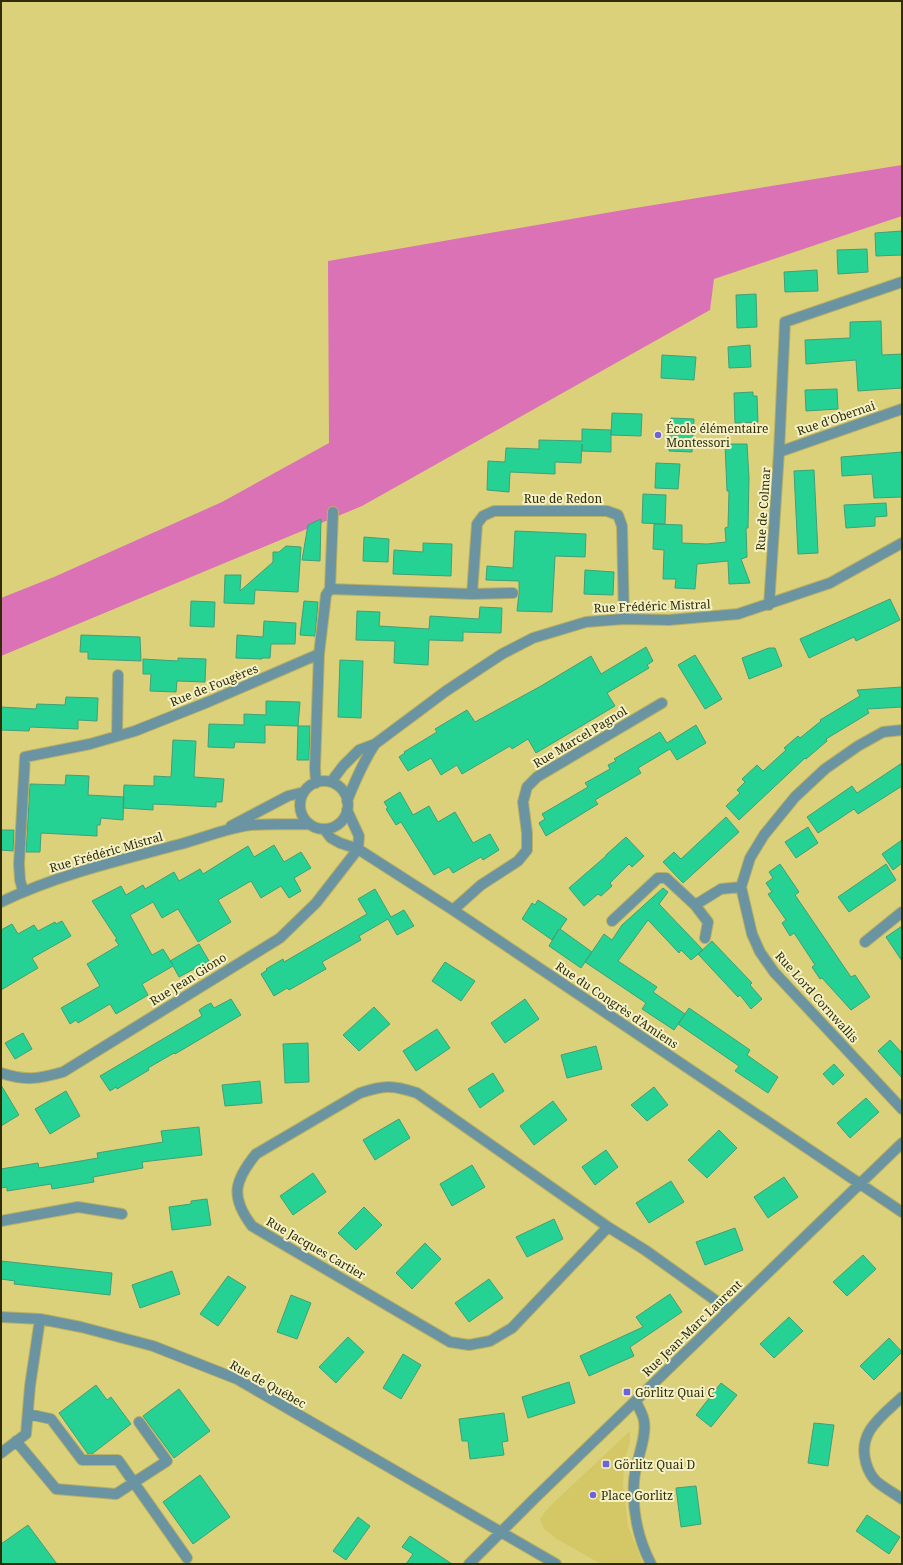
<svg xmlns="http://www.w3.org/2000/svg" width="903" height="1565" font-family="'Noto Serif',serif">
	<style>
		.built { fill: #d3c766 }
		.green { fill: #db72b6 }
		.building { fill: #26d194; stroke: #40a077 }
		.lines { fill: none; stroke-linecap: round; stroke-linejoin: round }
		.minor-casing { stroke: #b9b063; stroke-width: 12 }
		.minor { stroke: #6b94a2; stroke-width: 10 }
		.poi-dot { fill: #6c62dc; stroke: #f5f1c7; stroke-width: 1.5 }
		.labels { text-anchor: middle; dominant-baseline: central; stroke-width: 4; stroke-linejoin: round; paint-order: stroke }
		.street-label { font-size: 12px; fill: #302c05; stroke: #f5f1c7 }
		.poi-label { font-size: 12px; fill: #302c05; stroke: #f5f1c7; text-anchor: start }
	</style>
	<rect width="100%" height="100%" fill="#dbd17a"/>
	<path class="built" d="M630,1431V1443L624,1461L623,1484L628,1526L643,1564H601L557,1539L544,1529L540,1519L549,1507Z"/>
	<path class="green" d="M902,165V216L714,279L710,310L362,506L1,656V598L54,577L222,502L329,443L328,261L629,209Z"/>
	<path class="building" d="M902,231V255L876,256L875,233Z
		M867,249L868,272L838,274L837,250Z
		M817,270L818,291L785,292L784,272Z
		M756,294L757,327L737,328L736,295Z
		M881,321L882,355L902,354V388L858,391L856,360L806,364L805,340L850,338V322Z
		M750,345L751,367L729,368L728,347Z
		M662,355L696,357L694,380L661,378Z
		M837,389L838,409L806,411L805,390Z
		M753,392V396H757L758,422L735,423L734,393Z
		M612,413L642,414L641,436L611,435Z
		M671,418L694,419L692,452L669,451Z
		M582,429L611,430V452L582,451V444L581,463L555,462V474L510,472L509,492L487,490L488,461L505,462L506,448L539,449V440L582,441Z
		M725,444H747L749,478L748,528H746L747,557L741,559L750,583L729,584L728,561L697,564L695,589L675,588L676,579H663L664,550L653,549L654,524L682,525V543L707,544L726,542L725,528L728,527L729,491H727Z
		M902,452V497L874,498L872,474L842,476L841,457Z
		M656,463L680,464L678,489L655,488Z
		M814,470L818,553L798,554L794,471Z
		M643,494L666,495L665,524L642,523Z
		M886,503L887,516L875,517V526L846,528L844,505Z
		M321,519L320,561L302,560L308,525Z
		M515,531L586,534L585,557L555,556L552,612L517,611L519,593V581L486,580L487,566L513,568Z
		M364,537L389,539L388,562L363,561Z
		M423,543L452,544L451,576L393,574L394,550L423,552Z
		M286,546L301,547L298,592L255,590L254,604L224,603L225,575H241L240,591L273,562V552H279Z
		M585,570L614,572L613,595L584,594Z
		M890,599L900,620L856,641L854,637L809,658L800,639Z
		M191,601L215,602L214,627L190,626Z
		M304,601L318,602L315,636L300,635Z
		M480,607L502,608L501,633L463,632V641L429,640L428,665L394,663L395,641L356,640L357,611L380,612L379,626L429,629L430,616L479,619Z
		M264,621L296,623L295,644H271L270,658H262V659L236,658L237,635L263,637Z
		M81,635L140,637L141,661L88,659V652H80Z
		M646,647L653,661L647,665L649,668L607,693L615,706L536,753L528,739L512,749L510,746L462,774L457,765L441,775L431,758L408,771L399,757L405,753L404,752L437,732L435,729L467,710L475,722L541,686L591,656L601,674Z
		M769,648H775L782,666L749,679L742,658Z
		M695,655L722,699L705,709L678,665Z
		M178,658L206,659L205,682L177,681L176,692L150,691L151,674H143V659L178,661Z
		M340,660L363,661L361,718L338,717Z
		M902,687V707L867,709L869,713L826,739L827,741L806,759L805,758L739,820L726,806L740,793L737,790L745,782L742,779L757,765L763,771L786,750L784,748L798,736L800,738L821,721L820,720L860,696L857,690Z
		M66,697L98,698L97,721L78,720V729L30,727L29,731L1,730V707L36,709L37,704L65,705Z
		M266,701L300,702L298,726H310L309,760H297L298,726L265,725V743L235,742L234,748L208,747L209,724L244,725V714L266,715Z
		M696,725L706,743L677,760L670,749L638,768L641,773L595,800L598,804L546,836L539,823L545,819L542,814L588,787L585,783L610,769L608,765L616,761L614,759L660,732L667,743Z
		M173,740L196,741L194,777L224,779L222,802H216V807L153,804V810L123,808L124,785L154,786V776L171,777Z
		M902,763V786L858,814L854,809L818,833L807,817L852,786L857,793Z
		M66,775L89,776L88,795L124,797L123,820L101,818L100,825H97V836L41,833L40,852H26L30,784L65,785Z
		M400,792L413,815L429,806L438,822L455,812L473,843L490,834L499,850L483,860L481,857L453,873L449,867L434,875L401,822L396,825L386,809L388,808L384,802Z
		M726,817L739,832L683,883L663,862L674,852L681,859Z
		M808,827L818,843L796,858L785,842Z
		M1,830H14L13,851L1,850Z
		M626,837L644,856L632,867L629,864L610,883L612,886L601,896L598,894L584,906L569,888L606,856V855Z
		M902,840V863L893,870L882,854Z
		M274,845L284,862L301,852L311,868L294,878L301,891L289,898L281,886L261,898L251,881L218,900L231,922L198,942L178,909L162,918L153,902L130,915L152,955L163,949L173,965L170,961L199,944L209,961L179,977L173,966L142,984L148,995L116,1014L110,1004L78,1023L76,1020L70,1024L61,1008L100,986L87,964L119,945L115,940L117,939L92,901L121,886L126,895L143,885L145,889L174,872L179,881L200,869L203,874L248,846L254,857Z
		M780,864L799,892L795,895L851,977L855,975L870,997L851,1010L822,978L820,979L812,967L815,965L800,942L794,933L790,936L782,923L786,920L768,894L772,892L766,883L773,878L769,872Z
		M886,864L896,880L849,912L838,897Z
		M663,888L668,892L659,904L703,950L691,960L681,950L679,953L648,920L618,961L657,987L653,992L685,1014L674,1030L642,1009L646,1003L585,962L604,934L612,940L622,925Z
		M375,889L391,917L404,910L414,926L397,935L388,919L359,936L361,940L322,962L326,969L289,990L287,988L274,996L261,974L267,970L266,969L283,959L284,962L367,914L358,899Z
		M538,900L567,919L560,929L592,952L581,968L549,946L559,929L552,940L522,919L532,903L535,905Z
		M62,921L71,936L32,958L38,968L1,990V930L12,924L18,934L34,925L38,931L55,922L56,924Z
		M902,926V961L886,937Z
		M712,941L752,983L750,985L762,999L751,1009L740,995L738,997L698,954Z
		M445,962L475,981L461,1001L432,981Z
		M231,999L241,1015L175,1054L174,1053L148,1068L149,1070L117,1089L116,1087L110,1091L100,1076L202,1016L199,1010L205,1006L211,1003L214,1008Z
		M525,999L539,1019L505,1043L491,1023Z
		M374,1007L390,1024L359,1051L343,1035Z
		M689,1008L750,1050L747,1055L778,1077L768,1093L735,1071L739,1066L678,1024Z
		M437,1029L450,1048L416,1071L403,1051Z
		M23,1033L32,1049L15,1059L5,1043Z
		M890,1040L902,1053V1078L878,1051Z
		M308,1043L309,1082L285,1083L283,1044Z
		M596,1046L602,1069L567,1078L561,1055Z
		M834,1064L844,1075L833,1085L823,1074Z
		M493,1073L504,1091L480,1108L468,1089Z
		M260,1081L262,1103L225,1106L222,1085Z
		M1,1085L19,1115L1,1126Z
		M654,1087L668,1105L647,1121L631,1105Z
		M66,1091L80,1116L50,1134L35,1109Z
		M866,1098L879,1112L850,1138L837,1123Z
		M553,1101L567,1120L534,1145L520,1126Z
		M399,1119L410,1138L375,1160L363,1140Z
		M199,1127L202,1155L142,1162L143,1168L93,1177L94,1182L52,1189L51,1184L7,1191V1187L1,1188V1169L38,1163L39,1168L98,1158L97,1153L163,1142L161,1131Z
		M719,1130L737,1148L707,1178L688,1160Z
		M606,1150L618,1167L595,1185L582,1167Z
		M472,1165L485,1187L452,1206L440,1184Z
		M313,1173L326,1192L293,1215L280,1196Z
		M784,1177L798,1197L768,1218L754,1197Z
		M671,1181L684,1202L649,1223L636,1203Z
		M207,1199L211,1225L172,1230L169,1207L191,1204V1201Z
		M364,1207L382,1225L356,1250L338,1233Z
		M554,1219L563,1239L527,1257L516,1237Z
		M735,1228L743,1250L705,1265L696,1242Z
		M425,1243L441,1259L412,1289L396,1273Z
		M863,1255L876,1269L847,1296L833,1282Z
		M1,1261L112,1273L110,1295L14,1284L15,1281L1,1279Z
		M172,1271L180,1294L140,1308L132,1285Z
		M228,1276L246,1287L218,1326L200,1314Z
		M489,1279L503,1298L469,1322L455,1303Z
		M670,1294L682,1312L630,1347L634,1356L589,1376L580,1356L643,1327L636,1317Z
		M291,1295L311,1303L297,1339L277,1332Z
		M789,1317L803,1331L774,1358L760,1344Z
		M348,1337L364,1352L336,1383L319,1367Z
		M889,1338L902,1352L874,1380L860,1366Z
		M403,1354L421,1365L401,1399L383,1388Z
		M569,1382L575,1403L528,1418L522,1397Z
		M721,1383L737,1395L711,1427L696,1415Z
		M96,1385L107,1400L111,1397L131,1424L92,1454H88L59,1413Z
		M179,1389L210,1431L174,1458L143,1416Z
		M504,1413L508,1441L502,1442L504,1455L470,1459L468,1441H462L459,1419Z
		M814,1423L834,1425L828,1466L808,1463Z
		M200,1475L230,1517L193,1544L163,1502Z
		M696,1486L701,1524L681,1527L676,1488Z
		M867,1515L900,1537L889,1554L856,1531Z
		M358,1517L370,1526L346,1560L333,1551Z
		M28,1525L57,1564H1V1544Z
		M410,1536L452,1564H406L413,1554L402,1547Z"/>
	<g class="lines">
		<defs>
			<path id="minor" d="M779,452L902,409
				M333,512L330,589L472,594L477,524L483,516L494,511H607L618,515L622,526L624,619
				M472,594L513,593
				M769,605L779,452L785,322L902,282
				M902,730L883,732L858,746L825,769L795,797L764,835L750,858L741,887L752,934L760,952L774,972L902,1109
				M117,736L118,675
				M300 805a24 24 0 1 1 48 0a24 24 0 1 1-48 0Z
				M331,782L343,766L359,750L375,744L446,691L502,654L533,638L586,622L624,619L669,620L738,614L830,583L902,543
				M316,783L315,768L319,654L326,595L330,589
				M347,801C355,781 363,762 375,744
				M347,810L359,836L358,849
				M231,826L288,796L304,792
				M324,829L331,838L340,843L358,849L453,910L902,1212
				M23,891L20,880L19,864L25,757L90,744L135,731L208,702L319,654
				M1,902C57,875 117,861 177,845C202,839 225,828 251,825C270,824 289,824 308,824
				M695,905L708,922L705,938
				M453,910L481,885L518,861L527,850V833L523,802L527,787L537,777L662,703
				M612,921L658,878H666L695,905L721,889L741,887
				M865,942L902,912
				M1,1073C26,1081 38,1079 63,1072L280,938L316,903L358,849
				M1,1221L78,1207L122,1214
				M608,1227L512,1328L490,1341L469,1345L450,1342L252,1226C230,1197 234,1181 256,1154L360,1093C384,1085 393,1085 417,1093L608,1227L645,1250L729,1310
				M1,1317L40,1319L81,1327L153,1346L237,1379L556,1564
				M902,1397C882,1416 857,1432 866,1463C868,1470 871,1476 876,1481C884,1488 894,1493 902,1499
				M636,1401C638,1407 643,1414 644,1421C647,1439 635,1462 634,1481C632,1509 638,1539 651,1564
				M28,1414L51,1419L82,1460H118L187,1558
				M16,1441L56,1489L116,1494L167,1461L139,1422
				M1,1453L26,1434L30,1386L40,1319
				M469,1564L535,1498L902,1143"/>
		</defs>
		<use href="#minor" class="minor-casing"/>
		<use href="#minor" class="minor"/>
	</g>
	<g class="poi-dot">
		<circle cx="658" cy="435" r="4"/>
		<rect x="623" y="1388" width="8" height="8" rx="2"/>
		<rect x="602" y="1460" width="8" height="8" rx="2"/>
		<circle cx="593" cy="1495" r="4"/>
	</g>
	<g class="labels">
		<g class="street-label">
			<text transform="translate(836 418) rotate(-19)">Rue d'Obernai</text>
			<text x="563" y="498">Rue de Redon</text>
			<text transform="translate(763 509) rotate(-86)">Rue de Colmar</text>
			<text transform="translate(652 606) rotate(-2)">Rue Frédéric Mistral</text>
			<text transform="translate(214 685) rotate(-22)">Rue de Fougères</text>
			<text transform="translate(580 737) rotate(-31)">Rue Marcel Pagnol</text>
			<text transform="translate(106 852) rotate(-16)">Rue Frédéric Mistral</text>
			<text transform="translate(188 979) rotate(-32)">Rue Jean Giono</text>
			<text transform="translate(817 997) rotate(48)">Rue Lord Cornwallis</text>
			<text transform="translate(617 1005) rotate(34)">Rue du Congrès d'Amiens</text>
			<text transform="translate(316 1248) rotate(30)">Rue Jacques Cartier</text>
			<text transform="translate(692 1328) rotate(-44)">Rue Jean-Marc Laurent</text>
			<text transform="translate(268 1384) rotate(29)">Rue de Québec</text>
		</g>
		<g class="poi-label">
			<text x="666" y="428">École élémentaire<tspan x="666" dy="14">Montessori</tspan></text>
			<text x="635" y="1392">Görlitz Quai C</text>
			<text x="614" y="1464">Görlitz Quai D</text>
			<text x="601" y="1495">Place Gorlitz</text>
		</g>
	</g>
	<rect width="903" height="1565" fill="none" stroke="#302c05" stroke-width="4"/>
</svg>
